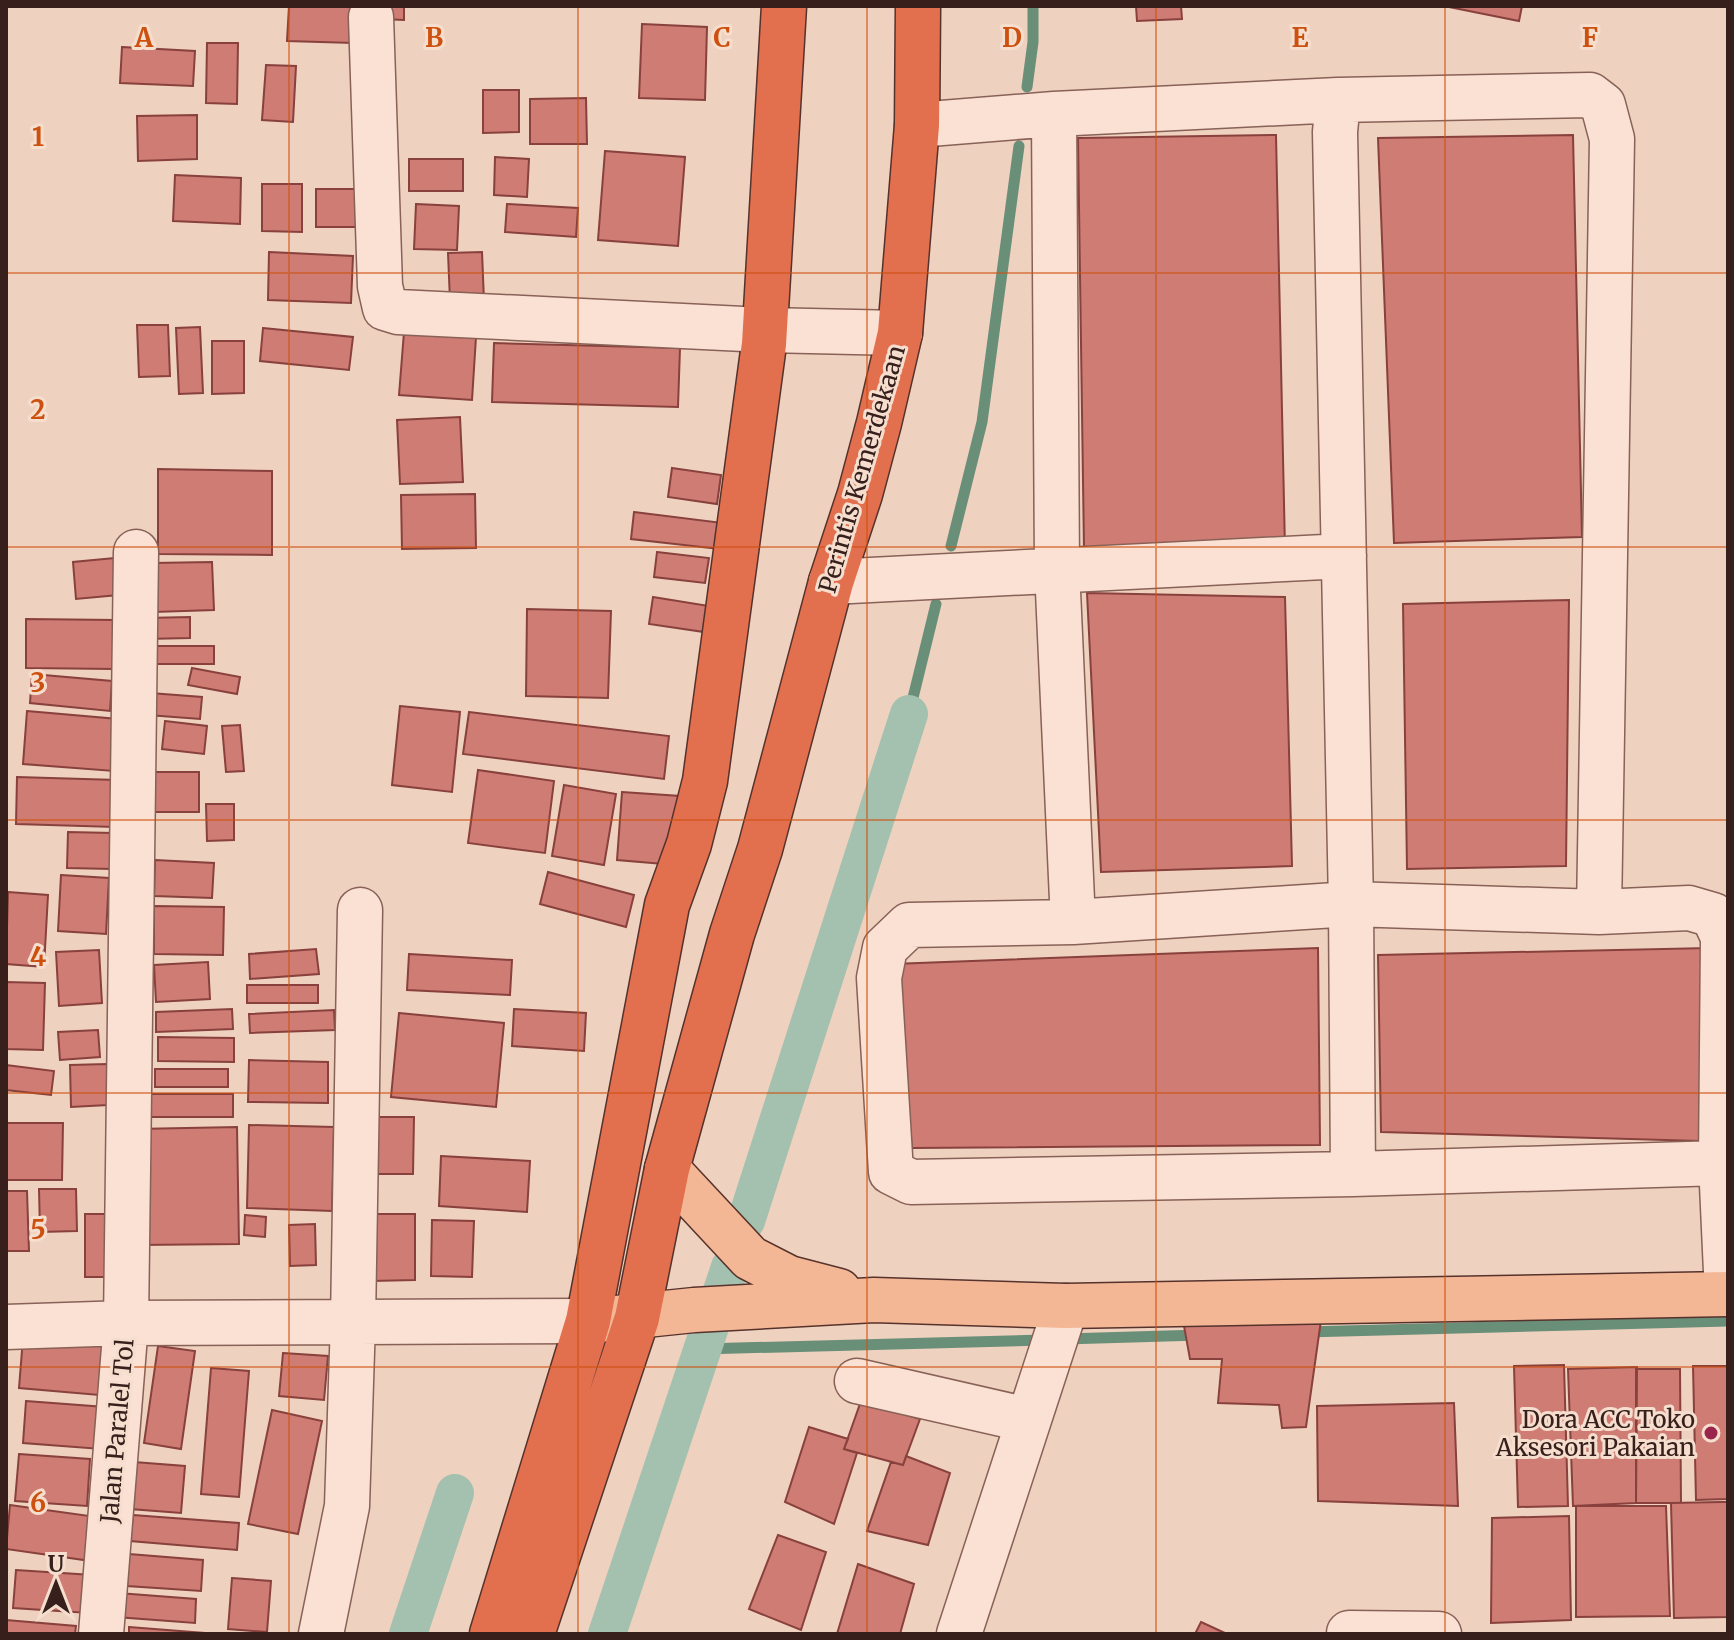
<svg xmlns="http://www.w3.org/2000/svg" width="1734" height="1640" font-family="Merriweather,serif">
	<style>
		.lines { fill: none; stroke-linecap: round; stroke-linejoin: round }
		.stream { stroke: #6a8f79; stroke-width: 11 }
		.canal { stroke: #a3c1ae; stroke-width: 38 }
		.building { fill: #ce7c74; stroke: #88413c; stroke-width: 2 }
		.minor-casing { stroke: #886157; stroke-width: 47 }
		.major-casing { stroke: #56322c; stroke-width: 47 }
		.highway-casing { stroke: #56322c; stroke-width: 47 }
		.minor { stroke: #fae1d3; stroke-width: 44 }
		.major { stroke: #f4b795; stroke-width: 44 }
		.highway { stroke: #e26f4d; stroke-width: 44 }
		.grid { fill: none; stroke: #cd500e; stroke-width: 2; stroke-opacity: 0.55 }
		.poi-dot { fill: #99254c; stroke: #f6decf; stroke-width: 3 }
		.labels { text-anchor: middle; dominant-baseline: central; stroke-width: 6; stroke-linejoin: round; paint-order: stroke }
		.street-label { font-size: 24px; fill: #37201c; stroke: #f6decf }
		.poi-label { font-size: 24px; fill: #37201c; stroke: #f6decf; text-anchor: end }
		.grid-label { font-size: 26px; text-anchor: middle; font-weight: bold; fill: #cd500e; stroke: #f6decf; stroke-width: 6; stroke-linejoin: round; paint-order: stroke }
	</style>
	<rect width="100%" height="100%" fill="#efd1bf"/>
	<g class="lines">
		<path class="stream" d="M1027,87L1033,42V6
			M951,546L982,422L1019,146
			M909,714L936,604
			M1305,1332L1728,1321
			M1065,1339L1200,1335
			M702,1349L1044,1340"/>
		<path class="canal" d="M746,1221L909,714
			M408,1634L455,1493
			M607,1634L730,1267"/>
	</g>
	<path class="building" d="M289,6H354L353,43L287,41Z
		M381,6H404V20L380,19Z
		M1136,6H1181L1182,19L1137,21Z
		M1444,6H1522L1519,21Z
		M642,24L707,27L705,100L639,98Z
		M207,43H238L237,104L206,103Z
		M122,47L195,51L193,86L120,83Z
		M266,65L296,66L293,122L262,120Z
		M483,90H519V132L483,133Z
		M586,98L587,144H530V99Z
		M197,115V159L138,161L137,116Z
		M1276,135L1285,549H1084L1078,138Z
		M1573,135L1582,537L1394,543L1378,138Z
		M605,151L685,157L678,246L598,240Z
		M495,157L529,159L527,197L494,195Z
		M409,159H463V191H409Z
		M175,175L241,178L240,224L173,221Z
		M262,184H302V232L262,231Z
		M316,189H360V227H316Z
		M416,204L459,206L457,250L414,249Z
		M507,204L578,208L576,237L505,232Z
		M269,252L353,256L351,303L268,300Z
		M482,252L484,301H450L448,253Z
		M137,325H168L170,376L139,377Z
		M200,327L203,393L179,394L176,328Z
		M263,328L353,337L349,370L260,361Z
		M404,332L476,337L472,400L399,395Z
		M212,341H244V393L212,394Z
		M494,343L680,348L678,407L492,402Z
		M460,417L463,482L400,484L397,420Z
		M672,468L721,475L717,504L668,497Z
		M158,469L272,471V555L158,554Z
		M475,494L476,548L402,549L401,495Z
		M634,512L731,524L728,550L631,539Z
		M657,552L709,558L705,583L654,577Z
		M125,557L129,594L76,599L73,562Z
		M212,562L214,610L154,612L152,563Z
		M1087,593L1285,597L1292,866L1101,872Z
		M653,597L709,606L704,632L649,624Z
		M1569,600L1566,866L1407,869L1403,604Z
		M527,609L611,611L608,698L526,696Z
		M190,617V638L145,639L144,618Z
		M26,619L115,620L114,669L26,668Z
		M154,646H214V664H154Z
		M192,668L240,677L237,694L188,685Z
		M32,674L112,681L110,711L30,703Z
		M150,693L202,697L200,719L148,715Z
		M400,706L460,712L452,792L392,785Z
		M27,711L118,719L114,771L23,764Z
		M469,712L669,736L664,779L463,754Z
		M165,721L207,726L204,754L162,749Z
		M240,725L244,771L226,772L222,726Z
		M478,770L554,781L545,853L468,843Z
		M151,772H199V812H151Z
		M17,777L117,780L115,827L16,824Z
		M564,785L616,794L604,865L552,856Z
		M622,792L680,796L675,865L617,860Z
		M206,804H234V840L207,841Z
		M68,832L113,833L112,869L67,868Z
		M155,860L214,863L212,898L154,896Z
		M548,872L634,895L626,927L540,904Z
		M61,875L109,878L106,934L58,931Z
		M8,892L48,895L44,967L6,964Z
		M154,906L224,907L223,955L154,954Z
		M1318,948L1320,1145L912,1148L893,964Z
		M1709,948L1700,1141L1381,1132L1378,955Z
		M316,949L319,974L250,979L249,954Z
		M99,950L102,1003L59,1006L56,952Z
		M409,954L512,960L510,995L407,990Z
		M208,962L210,999L156,1002L154,965Z
		M6,982L45,983L43,1050L6,1049Z
		M247,985H318V1003H247Z
		M232,1009L233,1029L156,1032V1012Z
		M514,1009L586,1013L584,1051L512,1046Z
		M334,1010L335,1030L250,1033L249,1014Z
		M399,1013L504,1023L496,1107L391,1097Z
		M98,1030L100,1057L60,1060L58,1032Z
		M158,1037L234,1038V1062L158,1061Z
		M249,1060L328,1062V1103L248,1102Z
		M107,1064L108,1105L71,1107L70,1065Z
		M6,1065L54,1071L51,1095L6,1090Z
		M155,1069H228V1087H155Z
		M150,1094H233V1117H149Z
		M375,1117H414L413,1174H375Z
		M6,1123H63L62,1180H6Z
		M249,1125L334,1127L332,1211L247,1208Z
		M237,1127L239,1244L137,1245L136,1129Z
		M441,1156L530,1161L527,1212L439,1206Z
		M39,1189H76L77,1231L40,1232Z
		M6,1191H27L29,1251H6Z
		M85,1214H122L121,1277H85Z
		M372,1214H415V1280L372,1281Z
		M245,1215L266,1217L265,1237L244,1235Z
		M432,1220L474,1221L472,1277L431,1276Z
		M315,1224L316,1265L290,1266L289,1225Z
		M1322,1313L1306,1427L1282,1428L1279,1405L1218,1403L1222,1359H1190L1182,1315Z
		M23,1338L103,1344L99,1395L19,1388Z
		M158,1346L195,1351L181,1449L144,1443Z
		M283,1353L328,1356L324,1400L279,1396Z
		M1564,1365L1568,1506L1518,1507L1514,1366Z
		M1693,1366H1728V1499L1696,1500Z
		M1637,1367L1636,1503L1573,1506L1568,1369Z
		M211,1368L249,1371L239,1497L201,1494Z
		M1636,1369H1680L1681,1503H1636Z
		M26,1401L105,1407L101,1449L23,1443Z
		M861,1401L920,1419L903,1465L844,1449Z
		M1454,1403L1458,1506L1318,1501L1317,1406Z
		M272,1410L322,1421L298,1534L248,1524Z
		M809,1427L848,1439L844,1449L857,1453L834,1524L785,1502Z
		M19,1454L90,1459L87,1506L15,1501Z
		M906,1456L950,1473L928,1545L867,1531L891,1462L903,1465Z
		M134,1462L185,1466L181,1513L130,1509Z
		M1721,1502H1728V1617L1674,1618L1671,1503Z
		M10,1505L104,1518L98,1562L6,1549Z
		M1576,1506H1666L1670,1616L1576,1617Z
		M133,1515L239,1523L237,1550L130,1541Z
		M1569,1516L1571,1620L1491,1623L1492,1518Z
		M778,1535L826,1552L801,1630L749,1609Z
		M129,1554L203,1560L201,1591L127,1586Z
		M858,1564L914,1584L900,1634H837Z
		M16,1570L92,1575L89,1613L13,1608Z
		M232,1578L271,1581L267,1632L228,1629Z
		M118,1593L196,1599L195,1623L116,1617Z
		M6,1620L76,1626L75,1634H6Z
		M1201,1622L1227,1634H1195Z
		M129,1627L218,1634H129Z"/>
	<g class="lines">
		<defs>
			<path id="minor" d="M371,17L380,286L385,308L398,312L765,330L900,333
				M1338,100L1590,95L1603,105L1612,139L1599,912
				M1054,114L1057,569L1073,922
				M917,125L1054,114L1338,100L1335,132L1351,904L1073,922L909,925L885,948L879,978L891,1172L911,1182L1353,1174L1721,1163
				M831,582L1344,556
				M1353,1174L1351,904L1599,912L1689,908L1713,915L1723,937L1721,1163L1727,1294
				M6,1327L126,1323L588,1321
				M857,1381L1028,1420
				M1349,1633L1439,1634
				M101,1634L126,1323L136,552
				M321,1634L347,1506L353,1321L360,910
				M959,1634L1066,1306"/>
			<path id="major" d="M667,1169L750,1258L789,1278L839,1291
				M588,1321L694,1310L874,1300L1066,1306L1728,1294"/>
			<path id="highway" d="M492,1634L588,1321L667,905L689,844L705,781L764,344L784,6
				M532,1634L637,1318L667,1169L732,934L760,849L831,582L860,494L879,423L900,333L917,125L918,6"/>
		</defs>
		<use href="#minor" class="minor-casing"/>
		<use href="#major" class="major-casing"/>
		<use href="#highway" class="highway-casing"/>
		<use href="#minor" class="minor"/>
		<use href="#major" class="major"/>
		<use href="#highway" class="highway"/>
	</g>
	<path class="grid" d="M289,6V1634M578,6V1634M867,6V1634M1156,6V1634M1445,6V1634M6,273H1728M6,547H1728M6,820H1728M6,1093H1728M6,1367H1728"/>
	<circle class="poi-dot" cx="1711" cy="1433" r="8"/>
	<g class="labels">
		<g class="street-label">
			<text transform="translate(862 469) rotate(-74)">Perintis Kemerdekaan</text>
			<text transform="translate(117 1431) rotate(-85)">Jalan Paralel Tol</text>
		</g>
		<g class="poi-label">
			<text x="1695" y="1419">Dora ACC Toko<tspan x="1695" dy="28">Aksesori Pakaian</tspan></text>
		</g>
	</g>
	<g class="grid-label">
		<text x="144" y="47">A</text>
		<text x="434" y="47">B</text>
		<text x="722" y="47">C</text>
		<text x="1012" y="47">D</text>
		<text x="1300" y="47">E</text>
		<text x="1590" y="47">F</text>
		<text x="38" y="146">1</text>
		<text x="38" y="419">2</text>
		<text x="38" y="692">3</text>
		<text x="38" y="966">4</text>
		<text x="38" y="1239">5</text>
		<text x="38" y="1512">6</text>
	</g>
	<rect width="1734" height="1640" fill="none" stroke="#37201c" stroke-width="16"/>
	<g transform="translate(56 1584)" stroke="#f6decf" stroke-width="6" paint-order="stroke">
	<path d="M0-6L14 30L0 20L-14 30Z" fill="#37201c"/>
	<text y="-12" font-size="22" font-weight="bold" text-anchor="middle" fill="#37201c">U</text>
	</g>
</svg>
